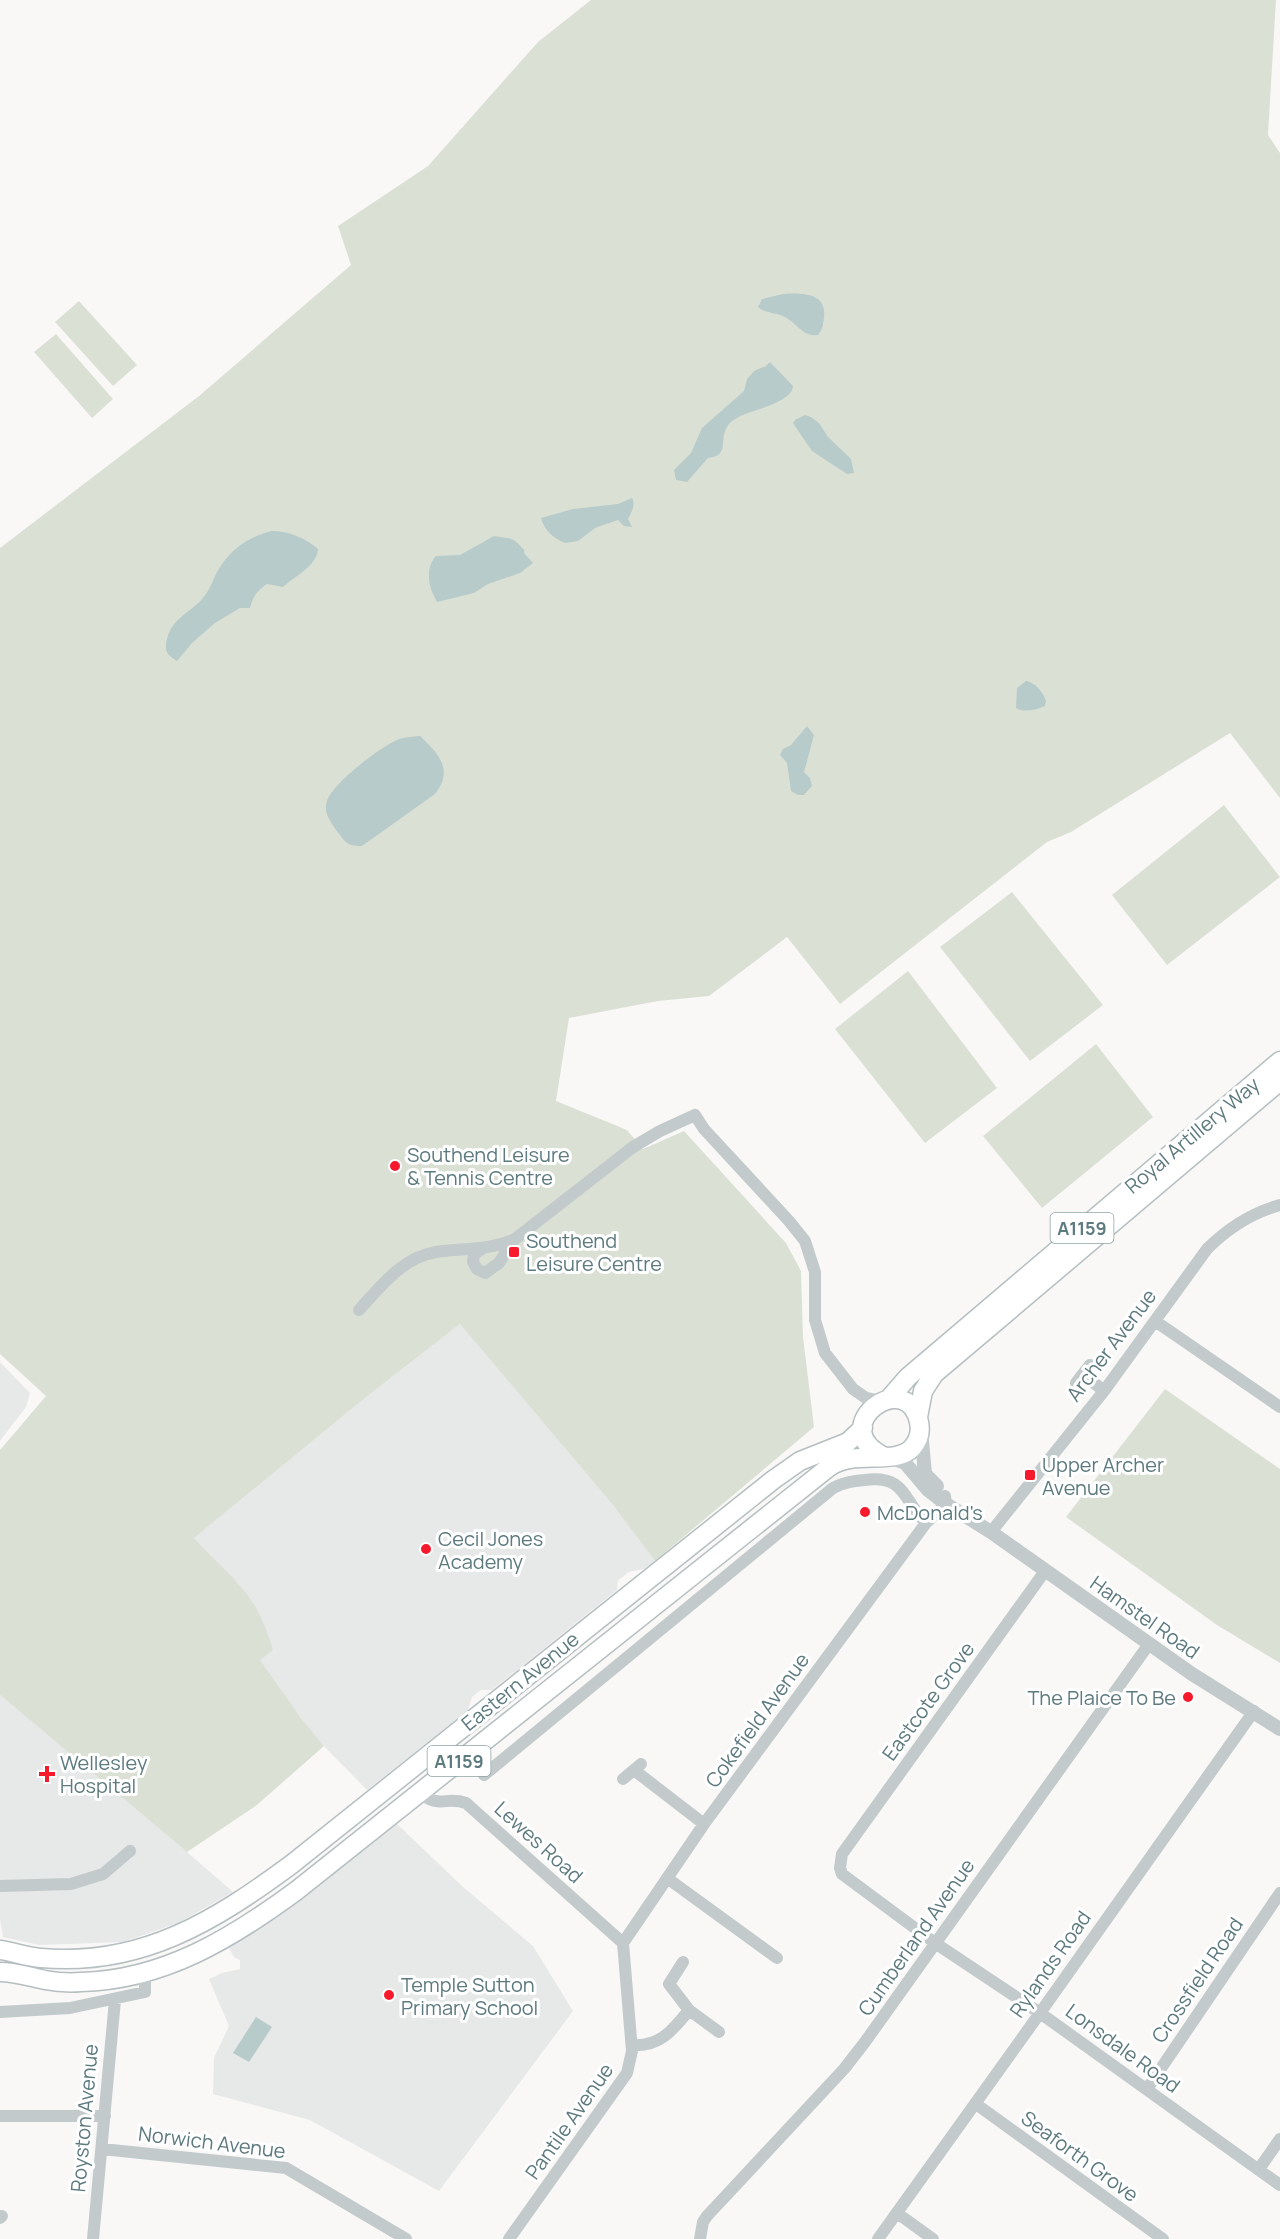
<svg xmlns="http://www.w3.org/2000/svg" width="1280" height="2239" font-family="Manrope,sans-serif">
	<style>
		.built { fill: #e7e8e8 }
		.green { fill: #dbe0d5 }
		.water { fill: #b7cbca }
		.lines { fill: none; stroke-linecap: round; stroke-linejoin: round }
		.primary-casing { stroke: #b5bec0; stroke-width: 21 }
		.minor { stroke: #c2cacb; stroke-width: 12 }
		.tertiary { stroke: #c2cacb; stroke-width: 14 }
		.primary { stroke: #fff; stroke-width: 18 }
		.poi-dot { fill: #f61a2c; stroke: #fff; stroke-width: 2 }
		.labels { text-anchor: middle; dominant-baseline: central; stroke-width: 6; stroke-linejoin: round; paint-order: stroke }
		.shield { fill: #fff; stroke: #8ea2a5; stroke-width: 1.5 }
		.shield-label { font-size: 18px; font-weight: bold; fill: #5d7a7f }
		.street-label { font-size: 20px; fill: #5d7a7f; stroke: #fff }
		.poi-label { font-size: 20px; fill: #5d7a7f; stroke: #fff; text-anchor: start }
	</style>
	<rect width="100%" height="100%" fill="#f9f8f7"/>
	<path class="built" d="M460,1324L612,1504L655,1561L644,1569L628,1572L624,1576L618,1580L617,1590L492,1690H481L472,1697L468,1710L367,1790L324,1746L301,1718L259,1659L273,1650L194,1538L365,1398Z
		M0,1362L30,1393L26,1407L0,1441Z
		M0,1695L187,1852L233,1892L178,1923L123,1942L39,1945L3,1937L0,1919Z
		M396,1823L463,1887L533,1946L573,2011L439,2191L310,2120L213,2094L214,2058L229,2026L209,1979L222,1973L240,1969V1960L234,1957L229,1948L305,1896Z"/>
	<path class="green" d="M591,0H1276L1268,135L1280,153V798L1230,733L1071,832L1047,842L840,1004L787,937L709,996L658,1001L569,1018L556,1101L627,1130L643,1149L684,1131L786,1243L801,1271L803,1337L814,1427L655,1561L612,1504L460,1324L365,1398L194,1538C214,1561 239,1580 255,1606C263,1620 268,1634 273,1650L260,1660L301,1718L324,1746L257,1805L187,1852L0,1695V1450L46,1396L0,1354V548L199,396L351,265L338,226L428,166L538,42Z
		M79,301L137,365L113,386L55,322Z
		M56,334L113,399L92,418L34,352Z
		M1224,805L1280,877L1167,965L1112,895Z
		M1012,892L1103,1005L1030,1061L940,947Z
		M908,971L997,1088L925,1143L835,1029Z
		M1096,1044L1153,1117L1042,1208L983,1136Z
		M1165,1389L1280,1469V1663L1217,1625L1066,1517Z"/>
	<path class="water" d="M783,294C800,293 827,292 824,317C823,324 823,329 818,335C802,337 797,323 785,317C775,312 766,314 758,307L762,299Z
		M770,362L793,386C792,403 751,410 737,418C712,431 735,456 708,458L687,482L676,480L674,470L691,453L702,428L744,391L747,379L754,371L766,366Z
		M805,415L811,417L819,423L828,437L851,459L854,473L847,474L812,451L793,423L795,420Z
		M632,498C636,505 631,513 628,519L632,527L624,526L618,520L595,528L578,541L565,543C554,539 544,530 541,518L573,509L618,504Z
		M272,531C289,531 305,538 318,549C317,566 295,576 283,587L267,584C257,591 253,596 250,608H240L215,623L192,643L177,661C167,655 164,651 167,639C172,618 190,613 203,598C210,590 213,579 218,570C232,548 248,537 272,531Z
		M494,536C511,539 512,536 524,550V553L533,563L520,573L488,584L474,593L437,602C429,588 424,570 436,556L460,555Z
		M1026,681C1036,683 1043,692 1046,701L1045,706C1036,710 1024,713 1016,708L1017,688Z
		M807,726L814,735L804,772L810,778L812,786L804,795H798L791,791L787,763L780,755L783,749L791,745Z
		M420,736C439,754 454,770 435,794L362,846C345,846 346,842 336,830C330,821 323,812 327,801C332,784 377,750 393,742C401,737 410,737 420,736Z
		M256,2017L272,2027L249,2062L233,2053Z"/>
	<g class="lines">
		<defs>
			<path id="primary" d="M888,1400L908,1377L1280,1061
				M918,1417L923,1391L934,1374L1280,1081
				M0,1950C14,1952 27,1957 41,1958C141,1967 215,1921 292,1864L773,1480L800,1461L848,1442L863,1428
				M0,1972C15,1972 30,1977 45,1980C56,1982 70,1983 81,1982C164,1980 232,1938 296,1891L829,1467C855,1449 895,1466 912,1448C919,1440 921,1431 919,1422C907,1366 824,1426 883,1456"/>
		</defs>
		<use href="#primary" class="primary-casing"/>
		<path class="minor" d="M482,1249L474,1254L473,1262L477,1269L485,1273L499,1263L514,1240
			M359,1310C380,1287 403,1257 436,1252C463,1248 489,1251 515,1239L633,1147L660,1131L695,1115L704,1129L789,1221L805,1241L815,1272V1320L825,1353L853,1389L866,1398L881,1401
			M1155,1321L1280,1407
			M1083,1374L1104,1391
			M1076,1383L1090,1365
			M991,1532L1104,1391L1207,1249C1228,1228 1251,1213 1280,1205
			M1045,1571L842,1854L840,1868L842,1874L935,1943L1040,2013L1280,2185
			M634,1770L704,1824
			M484,1775L833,1488C844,1482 854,1481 865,1480C906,1475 902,1499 926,1523
			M623,1779L641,1764
			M420,1793C440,1809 446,1796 466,1803L623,1943
			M667,1878L777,1958
			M0,1886L71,1884L103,1874L130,1851
			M623,1943L704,1824L926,1523L946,1504L945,1496
			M683,1962L669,1984L689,2010L719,2032
			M0,2012L70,2008L145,1992V1973
			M632,2045C660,2047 673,2030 689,2010
			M1147,2089L1280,1893
			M976,2104L1163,2239
			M0,2116H105
			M102,2149L286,2168L406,2239
			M1259,2169L1280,2139
			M897,2213L933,2239
			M0,2218L2,2216
			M93,2239L115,2000
			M509,2239L627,2073L632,2051L623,1943
			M700,2239L703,2222L707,2216L844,2069L865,2042L1149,1644
			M878,2239L1040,2013L1254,1711"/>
		<path class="tertiary" d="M921,1430L925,1474L937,1486
			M889,1457L905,1463L928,1490L946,1504L991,1532L1192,1674L1280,1729"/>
		<use href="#primary" class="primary"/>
	</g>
	<g class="poi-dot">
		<circle cx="395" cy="1166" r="6"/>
		<rect x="508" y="1246" width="12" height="12" rx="3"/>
		<rect x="1024" y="1469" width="12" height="12" rx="3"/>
		<circle cx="865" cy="1512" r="6"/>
		<circle cx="426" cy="1549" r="6"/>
		<circle cx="1188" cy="1697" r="6"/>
		<path d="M44 1765h6v6h6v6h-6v6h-6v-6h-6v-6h6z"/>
		<circle cx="389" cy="1995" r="6"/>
	</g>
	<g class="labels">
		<g class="shield">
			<rect x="1050.5" y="1213" width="63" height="30" rx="4.5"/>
			<rect x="427.5" y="1746" width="63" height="30" rx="4.5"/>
		</g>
		<g class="shield-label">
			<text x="1082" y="1228">A1159</text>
			<text x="459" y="1761">A1159</text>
		</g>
		<g class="street-label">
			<text transform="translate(1192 1135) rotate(-40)">Royal Artillery Way</text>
			<text transform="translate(1111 1345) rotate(-53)">Archer Avenue</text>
			<text transform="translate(1145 1617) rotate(35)">Hamstel Road</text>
			<text transform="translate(520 1681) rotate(-39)">Eastern Avenue</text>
			<text transform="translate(928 1701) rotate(-54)">Eastcote Grove</text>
			<text transform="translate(757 1720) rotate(-54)">Cokefield Avenue</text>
			<text transform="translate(539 1842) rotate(42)">Lewes Road</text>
			<text transform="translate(916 1937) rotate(-55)">Cumberland Avenue</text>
			<text transform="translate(1050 1964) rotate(-55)">Rylands Road</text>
			<text transform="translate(1197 1980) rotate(-56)">Crossfield Road</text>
			<text transform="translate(1123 2048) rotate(36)">Lonsdale Road</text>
			<text transform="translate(84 2118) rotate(-85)">Royston Avenue</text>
			<text transform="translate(569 2121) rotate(-55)">Pantile Avenue</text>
			<text transform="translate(212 2142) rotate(7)">Norwich Avenue</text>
			<text transform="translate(1080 2156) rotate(36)">Seaforth Grove</text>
		</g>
		<g class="poi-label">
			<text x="407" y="1154">Southend Leisure<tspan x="407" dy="23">&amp; Tennis Centre</tspan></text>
			<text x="526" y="1240">Southend<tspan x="526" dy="23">Leisure Centre</tspan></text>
			<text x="1042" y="1464">Upper Archer<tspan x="1042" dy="23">Avenue</tspan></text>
			<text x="877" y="1512">McDonald's</text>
			<text x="438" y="1538">Cecil Jones<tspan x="438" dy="23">Academy</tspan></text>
			<text x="1176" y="1697" text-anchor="end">The Plaice To Be</text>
			<text x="60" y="1762">Wellesley<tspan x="60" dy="23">Hospital</tspan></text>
			<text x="401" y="1984">Temple Sutton<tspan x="401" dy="23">Primary School</tspan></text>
		</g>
	</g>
</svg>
